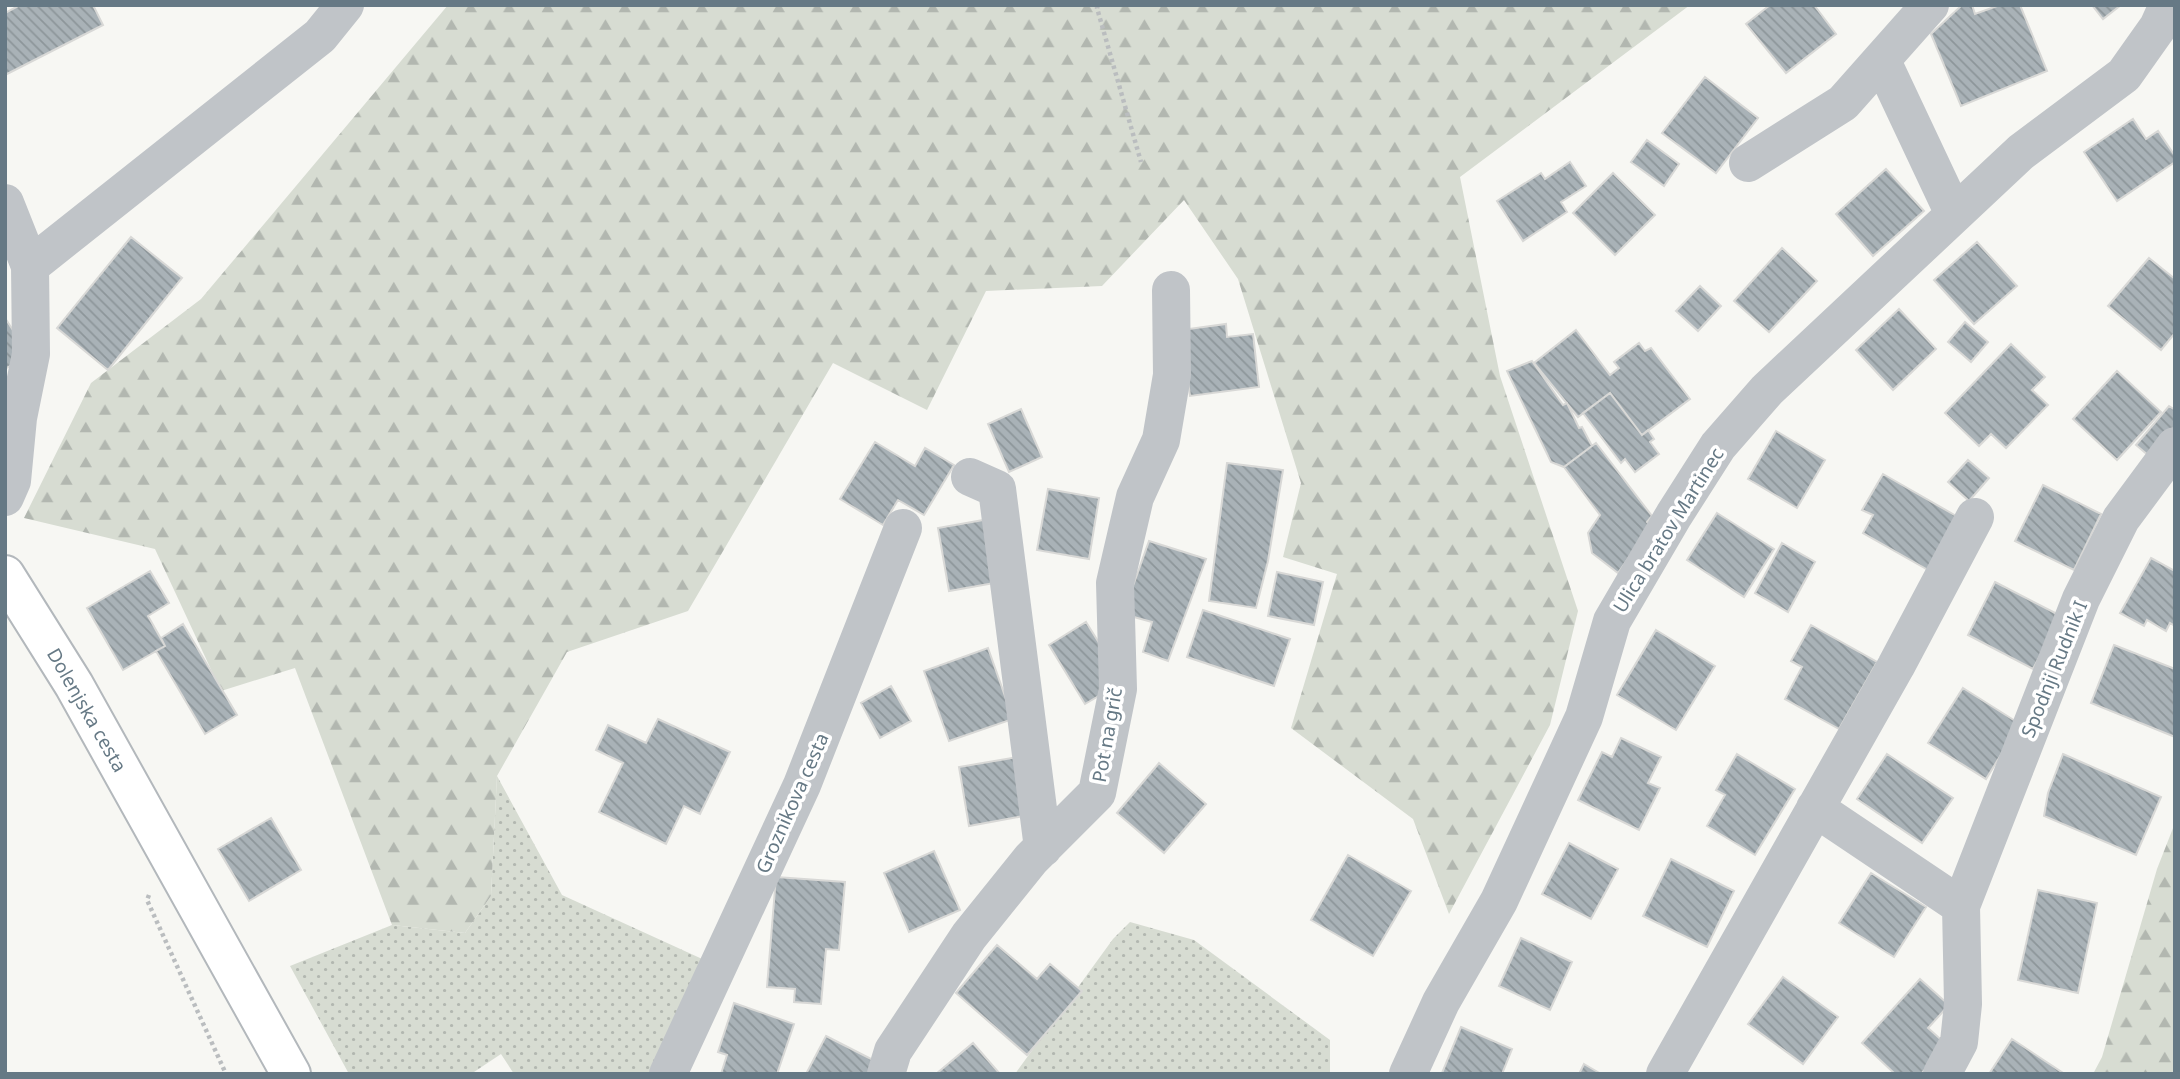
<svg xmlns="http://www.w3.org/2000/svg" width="2180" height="1079" font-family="'Noto Sans',sans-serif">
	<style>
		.grass { fill: url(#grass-dots) }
		.forest { fill: url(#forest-firs) }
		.building { fill: url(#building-back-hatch); stroke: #d8d8d6; stroke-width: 2 }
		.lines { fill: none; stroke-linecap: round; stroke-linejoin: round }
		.major-casing { stroke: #b3b8bc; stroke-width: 42 }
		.path { stroke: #babdbf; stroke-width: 4.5; stroke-dasharray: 3.5 3.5; stroke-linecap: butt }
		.minor { stroke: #c0c4c8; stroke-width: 38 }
		.major { stroke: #fff; stroke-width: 38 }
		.labels { text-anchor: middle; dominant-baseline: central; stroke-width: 7; stroke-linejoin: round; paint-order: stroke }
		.street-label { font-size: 19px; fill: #667985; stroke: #fff }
	</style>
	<defs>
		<pattern id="grass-dots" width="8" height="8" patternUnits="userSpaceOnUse" patternTransform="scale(1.75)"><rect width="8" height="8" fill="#d7dcd2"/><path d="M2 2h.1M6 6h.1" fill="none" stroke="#b2b7b0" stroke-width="1.8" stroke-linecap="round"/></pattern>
		<pattern id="forest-firs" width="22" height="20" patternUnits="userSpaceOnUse" patternTransform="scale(1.75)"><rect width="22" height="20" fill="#d7dcd2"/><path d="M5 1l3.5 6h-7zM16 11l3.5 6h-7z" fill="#b2b7b0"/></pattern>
		<pattern id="building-back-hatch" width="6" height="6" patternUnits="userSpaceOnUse" patternTransform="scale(1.75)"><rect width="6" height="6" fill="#a9b2b7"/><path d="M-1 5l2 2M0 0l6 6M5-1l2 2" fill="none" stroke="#8d969a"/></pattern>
	</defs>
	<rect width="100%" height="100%" fill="#f7f7f3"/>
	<path class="grass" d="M497,776L562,895L711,963L657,1074H514L501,1054L471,1074H349L290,966L392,925L465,933L491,896Z
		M1130,922L1194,940L1330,1040V1074H1015L1113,939Z"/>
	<path class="forest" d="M448,5H1690L1460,177L1500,376L1578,611L1550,725L1449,914L1413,819L1291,728L1337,574L1283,557L1301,483L1238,279L1184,200L1102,286L986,291L927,410L833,363L688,611L567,652L497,776L491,896L465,933L392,925L295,668L221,691L155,549L24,518L91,383L201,299Z
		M2175,823V1074H2093L2102,1057L2157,869Z"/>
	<path class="building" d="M20,5H93L103,25L5,75V13Z
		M1770,5H1814L1836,34L1786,73L1746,24Z
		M1962,5H1972L1975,14L2000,5H2020L2047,71L1961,106L1931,34Z
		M2092,5H2121L2103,19Z
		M1705,77L1758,118L1716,173L1662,133Z
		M2133,119L2146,139L2158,131L2175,156V162L2117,201L2084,152Z
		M1647,140L1679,164L1664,186L1631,162Z
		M1570,162L1586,186L1561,202L1567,212L1523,241L1497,201L1541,173L1545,179Z
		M1886,169L1924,211L1873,256L1836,214Z
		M1613,173L1655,215L1615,255L1573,213Z
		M131,237L182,278L108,370L57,328Z
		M1977,242L2017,286L1974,324L1934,280Z
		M1782,248L1817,281L1769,332L1734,301Z
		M2149,258L2175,279V333L2161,350L2108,306Z
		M1700,286L1721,306L1698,331L1676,311Z
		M1899,309L1936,349L1893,390L1856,350Z
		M5,318L22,344L21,359L5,369Z
		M1965,322L1988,342L1971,362L1948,342Z
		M1226,324L1227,337L1253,334L1259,387L1190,396L1181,330Z
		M1576,330L1610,375L1619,368L1614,362L1639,343L1645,351L1651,348L1690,399L1642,435L1610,393L1578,417L1534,363Z
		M2011,344L2045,377L2032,390L2048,405L2006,448L1991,434L1979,446L1945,413Z
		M1532,361L1563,405L1567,403L1579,428L1582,427L1592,446L1564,467L1551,462L1507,371Z
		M2117,371L2161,412L2117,460L2073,419Z
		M1610,393L1642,435L1648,430L1654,439L1650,442L1659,454L1635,472L1625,459L1621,463L1583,413Z
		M2169,406L2175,410V438L2155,461L2136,445Z
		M1021,409L1042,457L1009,472L988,424Z
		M1776,431L1825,460L1797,508L1748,479Z
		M875,442L915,466L925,448L954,465L924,515L898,500L883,525L840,499Z
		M1596,443L1652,516L1647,522L1651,526L1618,573L1592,553L1588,533L1600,515L1564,467Z
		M1968,460L1989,478L1969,501L1948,482Z
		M1227,463L1283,470L1268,561L1256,608L1209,601Z
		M1883,474L1958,517L1928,570L1863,533L1873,515L1862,510Z
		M2043,485L2101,514L2074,570L2015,541Z
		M1048,489L1099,498L1089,559L1037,550Z
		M1717,513L1774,549L1744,597L1687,560Z
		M989,519L1000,582L949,591L938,528Z
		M1149,541L1206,559L1168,661L1143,652L1152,622L1123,614Z
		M1782,543L1815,562L1788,612L1755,593Z
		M2151,558L2175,571V626L2170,623L2166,631L2147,620L2144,626L2120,613Z
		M150,571L169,603L148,616L165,646L123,670L87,608Z
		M1277,572L1323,582L1314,625L1268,616Z
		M1995,582L2061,616L2033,669L1968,635Z
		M1203,610L1290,639L1274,686L1187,657Z
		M1086,622L1116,670L1114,687L1085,704L1049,645Z
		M183,624L237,715L205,734L156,651L165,646L161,638Z
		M1811,625L1877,662L1839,729L1785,699L1802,667L1791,661Z
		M1656,630L1715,666L1676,730L1617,695Z
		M2114,645L2175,669V737L2091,703Z
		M988,648L1013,719L949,741L924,671Z
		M891,686L911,721L880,738L861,703Z
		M1963,688L2020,724L1986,779L1928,743Z
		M658,719L730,752L700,814L684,806L666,844L599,812L623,763L596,750L608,725L646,743Z
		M1621,738L1661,757L1648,783L1660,788L1639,830L1578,800L1602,752L1612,757Z
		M1737,754L1795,789L1755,855L1707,826L1725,795L1716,790Z
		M1887,754L1953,798L1922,843L1857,799Z
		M2063,754L2161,797L2136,855L2044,816L2048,793Z
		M1018,757L1029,815L969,826L959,767Z
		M1159,763L1206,804L1164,853L1117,813Z
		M271,818L301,870L249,901L218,849Z
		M1569,843L1618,869L1591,919L1542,894Z
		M934,851L960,910L909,932L884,873Z
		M1348,855L1411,891L1373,956L1311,920Z
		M1671,859L1734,891L1707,947L1643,916Z
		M1871,873L1926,907L1894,957L1839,923Z
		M776,877L845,882L839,950L826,949L821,1004L794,1002L795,989L767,987Z
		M2038,890L2097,903L2078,993L2018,980Z
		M1521,938L1572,962L1550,1010L1499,986Z
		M997,945L1037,979L1050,964L1082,991L1027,1055L956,993Z
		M1783,977L1838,1017L1803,1064L1748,1024Z
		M1920,979L1949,1005L1928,1028L1947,1045L1921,1074H1895L1862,1043Z
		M734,1003L794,1024L777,1074H721L727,1055L718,1052Z
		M1461,1027L1512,1049L1502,1074L1442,1073Z
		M826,1036L879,1063L874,1074H806Z
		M2012,1039L2063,1073L2062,1074H1989Z
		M973,1043L1000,1074H936Z
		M1584,1064L1601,1074H1579Z"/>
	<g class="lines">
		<defs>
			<path id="major" d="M5,575L74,685L291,1074"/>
		</defs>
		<use href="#major" class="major-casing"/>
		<path class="path" d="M1098,5L1097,8L1141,162
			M149,895L147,900L226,1074"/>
		<path class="minor" d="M1882,61L1954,214
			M1748,163L1843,103L1930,5
			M5,203L30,266L31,354L18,418L12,481L5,497
			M30,266L320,36L345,5
			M970,477L997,489L1043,848
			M1815,808L1961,906
			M668,1074L802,785L903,528
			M886,1074L893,1051L969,936L1031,859L1097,793L1118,689L1115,583L1135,497L1161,440L1172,375L1171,290
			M1408,1074L1441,1002L1499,901L1584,717L1612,621L1674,515L1718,446L1767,390L2021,152L2124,75L2158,27L2168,5
			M1665,1074L1896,666L1975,517
			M1942,1074L1959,1042L1963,1004L1961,906L2081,599L2121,519L2175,446"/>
		<use href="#major" class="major"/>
	</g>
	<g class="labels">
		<g class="street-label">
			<text transform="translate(1668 530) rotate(-58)">Ulica bratov Martinec</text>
			<text transform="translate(2054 669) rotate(-68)">Spodnji Rudnik I</text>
			<text transform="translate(87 710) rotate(60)">Dolenjska cesta</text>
			<text transform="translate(1107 735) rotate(-80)">Pot na grič</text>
			<text transform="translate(792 803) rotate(-66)">Groznikova cesta</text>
		</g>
	</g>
	<rect width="2180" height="1079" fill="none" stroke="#667985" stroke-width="14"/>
</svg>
